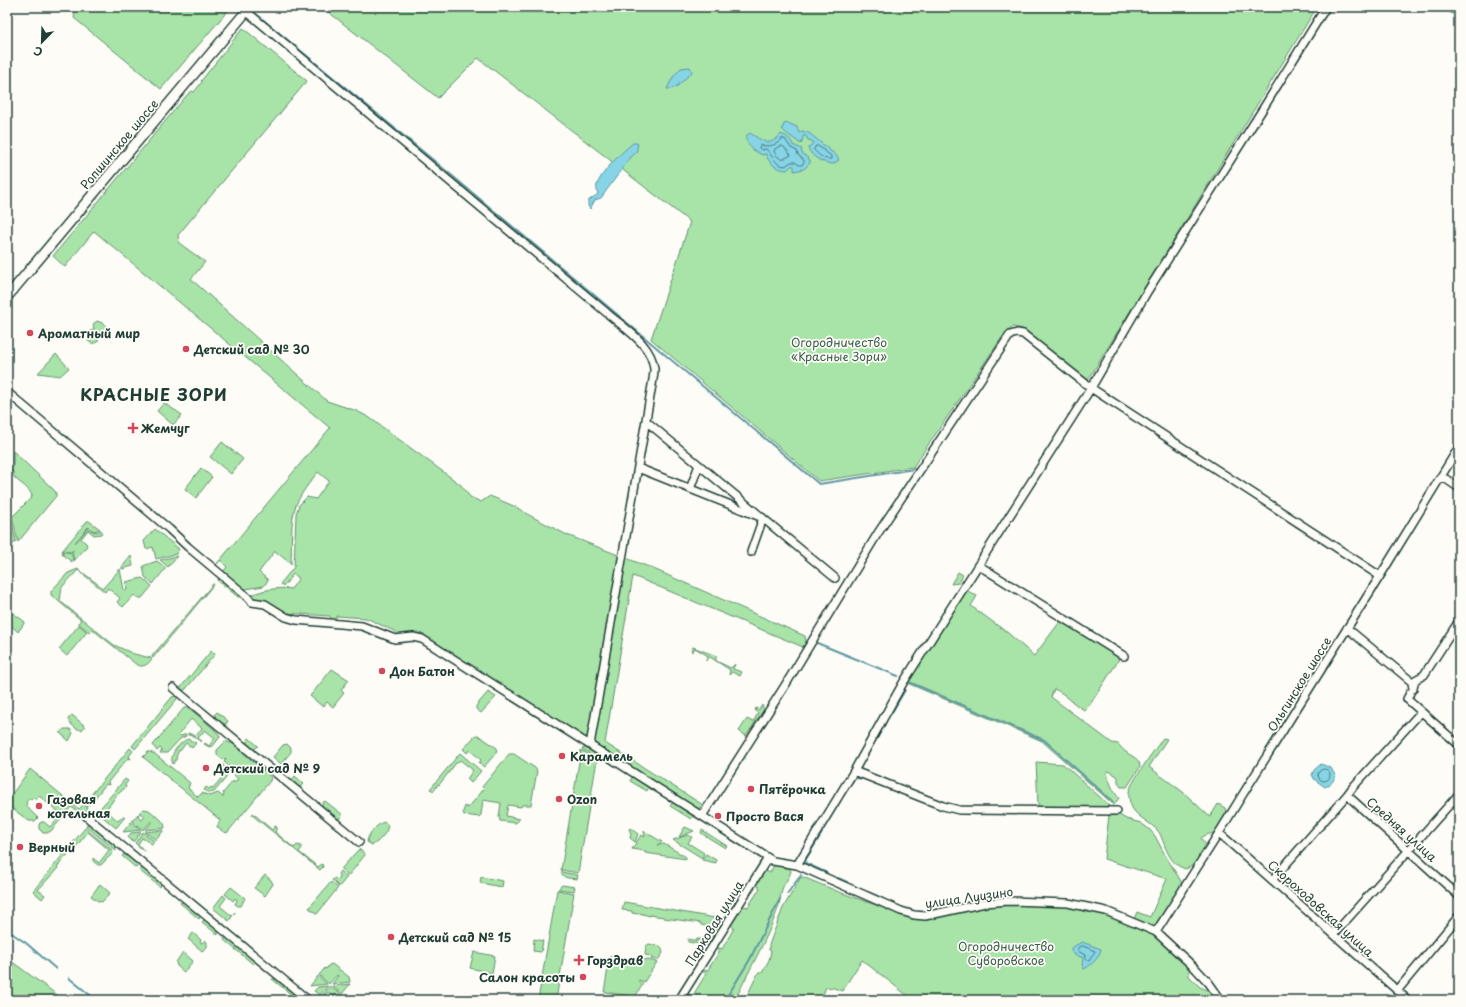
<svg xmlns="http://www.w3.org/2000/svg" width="1466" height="1007" font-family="'Playpen Sans',sans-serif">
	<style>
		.green { fill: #a8e3a8; stroke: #64906e }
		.water { fill: #86d4e5; stroke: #5d989e }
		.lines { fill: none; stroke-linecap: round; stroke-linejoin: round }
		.shore { stroke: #48797b; stroke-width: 1 }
		.stream { stroke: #5d989e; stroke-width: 2 }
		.minor-casing { stroke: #1f3d34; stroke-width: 10 }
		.secondary-casing { stroke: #1f3d34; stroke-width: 12 }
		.minor { stroke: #fdfcf7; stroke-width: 7 }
		.secondary { stroke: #fdfcf7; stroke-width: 9 }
		.poi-dot { fill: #d1495b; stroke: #fdfcf7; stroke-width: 1.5 }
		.labels { text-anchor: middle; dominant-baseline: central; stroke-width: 3.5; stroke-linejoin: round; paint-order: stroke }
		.street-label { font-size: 12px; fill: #1f3d34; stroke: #fdfcf7 }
		.poi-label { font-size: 12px; font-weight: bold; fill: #1f3d34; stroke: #fdfcf7; text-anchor: start }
		.park-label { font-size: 12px; fill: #3a5e4b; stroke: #fdfcf7 }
		.district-label { font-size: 16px; font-weight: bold; letter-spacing: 1px; fill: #1f3d34; stroke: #fdfcf7 }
	</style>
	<rect width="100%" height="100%" fill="#fdfcf7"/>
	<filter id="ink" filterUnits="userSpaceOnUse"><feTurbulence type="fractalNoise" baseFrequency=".025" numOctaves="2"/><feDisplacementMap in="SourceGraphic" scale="8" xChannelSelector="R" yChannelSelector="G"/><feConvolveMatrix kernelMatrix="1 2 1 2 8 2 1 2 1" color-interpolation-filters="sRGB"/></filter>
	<g filter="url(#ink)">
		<path class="green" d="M76,7H231L161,89L74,18Z
			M322,7H1317L1088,380L1081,379L1023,329L1013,327L1005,333L913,467L819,481L651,339L690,222L478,58L438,98Z
			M1443,7H1459V19Z
			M243,28L307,81L178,235L179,243L205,262L191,279L327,401L357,411L370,418L461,485L470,497L481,502L490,496L516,507L527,514L567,535L649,567L805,636L806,642L803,647L633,576L605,743L703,805L700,808L696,809L419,633L398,637V634L394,631L366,618L336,616V620L331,621L330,616L286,613L251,599V595C262,590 279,587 291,589L299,578L293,574L284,586L280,584L294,567L296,514L299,505L307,497L316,499L329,481L318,472C310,482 301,493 296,505C290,519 292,548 291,564L275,551L259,572L268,580L264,586L245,589L223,572L227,567L220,560L216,565L330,428L94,231L65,267L53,256L187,95L192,91L194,92L202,82L201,81Z
			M97,321L105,324L106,328L104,332L99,333L98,341C95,344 91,344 88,341L90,331L94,330L93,324Z
			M56,354L69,368L60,376L38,373Z
			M164,403C170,408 176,410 182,415L173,425L157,411Z
			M222,442L243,459L231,474L210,457Z
			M13,451L54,490L56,493V496L18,542L12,517L31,498L32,495C26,484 16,482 13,475L14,473L10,470L13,467Z
			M201,468L212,477L196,498L185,489Z
			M11,520L16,541L9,549L7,548V521Z
			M87,521H89L100,529L94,531L88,527L75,543L88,528C92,532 96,533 101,530L102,532L101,534L94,535L88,530L81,539L86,543L87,546L74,561L72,553L73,550L71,552L62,551Z
			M155,529L179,549L176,554L156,559L153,547L146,549L144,541Z
			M62,552H67L71,553L73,558L72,562L63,555Z
			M131,556L133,566L122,569V567Z
			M177,556L168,567L160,560Z
			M157,561L166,568L153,584L145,577L143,566Z
			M78,569L103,588L120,569L124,590H127L126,582L142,578L152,586L142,598H138L134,595L123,607L117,602L120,598L108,588L105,592L78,570L62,587L60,601L114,645L134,654L151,658L152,659C148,664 144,668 137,665L92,629L89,632L78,623L81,620L51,595V591L68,573Z
			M958,572L963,575L959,583L951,584Z
			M220,579L224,580L240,593V597H238L217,580Z
			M213,584H214L153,658L152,656Z
			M966,590L977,596L971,606L1008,633L1034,656L1062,619L1119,657L1118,661L1089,706L1084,710C1073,704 1066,694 1054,689L1051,697L1112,743L1118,744C1121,747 1123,750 1126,752C1132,757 1140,758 1140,767L1127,787H1121L1118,782V777L1111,772L1107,771C1107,778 1114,793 1119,798L1114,805L1042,741L907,683Z
			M13,613L25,622L18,632L7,622V618Z
			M79,625L87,632L67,656L59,649Z
			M693,647L716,656V661L731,668L735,664L733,669L742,672L740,676L732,672L729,675L730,670L710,657L706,661V660L708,656L695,648L692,652L691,649Z
			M211,651L215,654L185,690H181V687Z
			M332,669L349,680L341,690L344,693L333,707L327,702L323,707L310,696Z
			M488,692L496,697L481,713L476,709V706Z
			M176,696L177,697V699L135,749L132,746L172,697Z
			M762,705L764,709L746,736L739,731L747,719L753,722L758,713L755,711L756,708L759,710Z
			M184,708H189L215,730L220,736V737L213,746L209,747L204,744L205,743L209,746L215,738L205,730L198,738L202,741L201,742L193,736L188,735V733L196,736L202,728L191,719L179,734L181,736L186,734V736L180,739L167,753H160L162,750L160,748L157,751L153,745Z
			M217,712L228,721L226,724H222L215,718V714Z
			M72,715L85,726L82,730C75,729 71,725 68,719Z
			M64,729H70L73,733L69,741L60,733Z
			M476,735H478L497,748L496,753L484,767L479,763L481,760L470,750L467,753L463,749Z
			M249,738L258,746L254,750L247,745V741Z
			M1163,738L1167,739L1149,767L1183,792L1210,817L1218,804L1225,808L1227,813C1224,819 1220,830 1214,833C1209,834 1205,835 1201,838L1206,845C1201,853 1196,865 1186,869C1169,865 1166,847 1160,834C1157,827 1141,819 1135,812C1131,808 1128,798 1129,792C1130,783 1156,748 1163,738Z
			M188,739L196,743L192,748L186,743L180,751L179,750L176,757L177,758L173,764C168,755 180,742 188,739Z
			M226,741L233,744L271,777L270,781L227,833L226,832L225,833L217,827L220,820L143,757L148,752H150L155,754L190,783L188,788L198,797L202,793L210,796L218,793L223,797L224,794L223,793L233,781L234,783L238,779C230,773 232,767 224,762L226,759L225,758L223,760L217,755V750Z
			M287,744L291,748V752L281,764L273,757L283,745Z
			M130,748L133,751L129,756L131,759L128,758L108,782L109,785L106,784L89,805L85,802Z
			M585,748H588L603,758L598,759L582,749Z
			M581,750L597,760L578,873L561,870Z
			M460,753L481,771L471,783L467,779L473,770L460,760L457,763H456L439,785L438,784L434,791L430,789Z
			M509,754H514L535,768L537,771L531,805H522L521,807L508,805L506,816L520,819L516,823L500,821L499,817L501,803L483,800L481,815L479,817L464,815L463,812L465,806L468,808L484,789L482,787Z
			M1036,762L1063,764L1110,806L1109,809L1039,807L1038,805Z
			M222,764L227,770L226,778L214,792C210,793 207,792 204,790L206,787L209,789L211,787L213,788L224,775L218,769Z
			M30,769L79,809L84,804L87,806L86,808L88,810L87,812L84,811L81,813L71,807L51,831L47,833H43L39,829V824L41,822H44L50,827L61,814L39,796L36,800L34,798C17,800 33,813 38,818L35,821H29L10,807L7,810V801Z
			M295,776L304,784L302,786L298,787L291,781Z
			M633,776L649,787L647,791L630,781Z
			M125,779L128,781L125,785L126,787L117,795L106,810L118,821L123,816L125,817L116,828L97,812Z
			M325,801L343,815L340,818L337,819L323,807L322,803Z
			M673,802L694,815L691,819L670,806Z
			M143,809L149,810L155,815V817L157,816L164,823L165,828L145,830L152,822L151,821L143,830L132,821L138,814L139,815L138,816L142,820L145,816L139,813Z
			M253,813L272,830L275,826L277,827L275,832L294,848L297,845L301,846V849L299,852L318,867L322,864L323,867L320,870L252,815Z
			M1113,814H1118L1126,819L1141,823L1150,830L1155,836L1165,855L1182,883L1175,896L1156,924L1149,926L1134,919L1137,912L1150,917L1167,879L1104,859L1109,815Z
			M131,822L141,830L123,832Z
			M384,822L388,825C388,832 378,843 372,845L367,842C367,835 377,824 384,822Z
			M87,824L91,825L115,845L116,851L86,826Z
			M685,827L694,831L679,837L684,828Z
			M85,828L112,850L113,853L101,865H98L93,861V858L99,863L109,850L88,832L71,853L70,852L57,867L58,868L38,890L45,895L42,899L33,891Z
			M630,828L638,834L635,842L630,838L631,834L629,829Z
			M164,830L156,840L145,832Z
			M702,830L727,846L725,848L701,833Z
			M644,831L662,842L657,845L664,844L686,857V859L645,853V851L632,849L641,835L645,837Z
			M141,832L133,842L128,837L131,833Z
			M143,832L154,841L152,844L142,838L138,844L145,852L135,843Z
			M688,835L692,837L688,843L704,853L702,858L673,840Z
			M359,849L365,854V855L348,876L341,869Z
			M124,854L139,865L136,868L122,856Z
			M706,854L716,860V863L702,860Z
			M774,865L789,868L791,871C789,879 783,884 782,890C780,897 780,904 777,911C766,942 749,970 735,1000H695L687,995V994L693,995L706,974L702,971L703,970L707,971L720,951L716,949V947L722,949L734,928L731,925L743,906L748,907L760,888L756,885L765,870L770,873Z
			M142,868L159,881L161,885L160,887L140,871Z
			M340,871L347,877L339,887L332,880L335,878L337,880L340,877L338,874Z
			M561,872L578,875L577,879C570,878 563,879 561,872Z
			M265,875L271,880L273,884L265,896L254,888Z
			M481,877L503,881L502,887L480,883Z
			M801,877H803L839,892L904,915L1004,905L1023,904L1081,908L1082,911L1098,913L1124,921L1147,931L1156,938L1189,968V976L1200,987L1212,992L1218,1000H913L862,960L842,991L834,988L826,987L821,1000H745L758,973H762L769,960L771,951L769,950V945L783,908Z
			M331,882L338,888L317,914L309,908Z
			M100,884L110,893L102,902L98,901L91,896Z
			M562,885L575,887L574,891L558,889Z
			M231,887L245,898L241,906H238L235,904L237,900L235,898L233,901L225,894Z
			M557,890L574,893L556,1000H538Z
			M223,895L226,898L220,906L232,916L235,912L229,921L213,908Z
			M181,902L185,903L201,916L199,919L180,903Z
			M624,902L721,919L723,921L707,945L688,942V939L697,941V939H704L707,933V926L701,925V923L664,918V917L650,915V916L639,913L638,914L632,913V911L622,910Z
			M205,919L218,930V935L202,922Z
			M193,933L201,940L200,942L202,943L205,940L207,942V947L202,951L188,939Z
			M225,938H228L252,958L254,962L253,964L224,940Z
			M534,939L543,941L541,952L533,951Z
			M649,944L660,946L662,948L663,953L658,960L651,959L652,956L645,955L646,946Z
			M183,952L193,961L184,972L177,966L176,962Z
			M474,952L495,956L492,973L470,968Z
			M610,956L618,957L619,959L621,958L638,961L639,958L657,962L644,982L639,980V982L643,984L633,1000L630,996L604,992Z
			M7,958L64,1000H7Z
			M332,964L349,977L350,982L332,984L338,976L337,975L329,984L319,975L325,968L326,969L329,965Z
			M318,976L327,984L310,986Z
			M272,979H277L302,1000H298Z
			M350,984L342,994L332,986Z
			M328,986L320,995L314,991L318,987Z
			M330,986L341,995L339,998H335L328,992L323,997L326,1000L321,997Z"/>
		<path class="water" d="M690,67L692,72C685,78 676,91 667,89L673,77L681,68Z
			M788,123L797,127L799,133L802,131L809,133L837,156L839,160L833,164C823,163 812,158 808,148L813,143L812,141L808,140L806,136L804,135L801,144L786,133L782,129L784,124Z
			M750,133C763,141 769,148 781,134C787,136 791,139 793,145L802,149L801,152L810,160V163L804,169L794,171V166H791L787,170C777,170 768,163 766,154L762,155L752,149L746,140V136Z
			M633,143H636L638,144L636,153L631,157L601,198L595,200L590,209L588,206V201L598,194C597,191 596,188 597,185C601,172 622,152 633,143Z
			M1321,764L1331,768L1335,775C1334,782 1331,784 1325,787L1315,780L1312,775L1314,770Z
			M1082,942L1101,949C1099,958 1092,965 1084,969L1082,965L1083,958L1074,954L1071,951V948Z"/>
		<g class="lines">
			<path class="shore" d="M782,139H785L791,148L797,151L798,155L804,160V162L802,165H799L795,162H791L785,166C774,165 773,155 766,149L762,150L759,148L760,145C768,147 776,146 782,139Z
				M782,146L784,147L791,155L782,160L776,155L774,151L775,149Z
				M816,146H818L831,156V159C824,160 819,155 814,150Z
				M1318 775a6 6 0 1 1 12 0a6 6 0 1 1-12 0Z
				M1083,946L1095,951L1089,961L1087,960L1085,955L1078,951V948Z"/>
			<path class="stream" d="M255,13L450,174L819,484L914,469
				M817,643L898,676
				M909,682L1044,740L1113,802
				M891,714L905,690
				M860,768L886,722
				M844,795L850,785L855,778L865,779
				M824,828L841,800
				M822,833L806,859L805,863L827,873
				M838,878L847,882
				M868,892L882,898
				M787,894L801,875
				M919,912L928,911
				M7,930L26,943L56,969
				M69,978L96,1000
				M725,1000L749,961L780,899"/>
			<defs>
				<path id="minor" d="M246,11L607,313C624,328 652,344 654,369C654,374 653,380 652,385L590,745
					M7,392L169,529L188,547L243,593L252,602L265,604L286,617L296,620L362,626L395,639L413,637L422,639L773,861L797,865L901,911L914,915L925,916L985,903L1008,901L1068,903L1106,911L1156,932L1196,969L1209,983L1221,1000
					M646,421L835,578
					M638,468L763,518L751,552
					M1440,478L1446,479L1459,488
					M690,489L699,465
					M978,565L1124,656
					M1347,628L1412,682L1413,689
					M1413,687L1415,680L1424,675L1459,621
					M173,688L359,842
					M1410,693L1407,699L1459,745
					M854,771L943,806L959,810L1117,811
					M1347,795L1459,896
					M702,816L786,684L878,533L1010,335L1017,333L1023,334L1091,388L1380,576
					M87,817L308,1000
					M1219,833L1408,1000
					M797,865L854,771L903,683L1091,388L1147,292L1264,107L1326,7
					M1273,879L1347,795L1353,787L1421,712
					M1156,932L1219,833L1243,794L1380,576L1459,447
					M1334,934L1459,794
					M1397,991L1459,916
					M679,1000L768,858"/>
				<path id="secondary" d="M7,297L250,7"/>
			</defs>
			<use href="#minor" class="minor-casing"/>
			<use href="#secondary" class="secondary-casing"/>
			<use href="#minor" class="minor"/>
			<use href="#secondary" class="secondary"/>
		</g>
	</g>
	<g class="poi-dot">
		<circle cx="30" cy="333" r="4"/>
		<circle cx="186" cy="349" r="4"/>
		<path d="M131 422h4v4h4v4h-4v4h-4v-4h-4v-4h4z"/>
		<circle cx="382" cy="671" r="4"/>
		<circle cx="562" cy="756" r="4"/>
		<circle cx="206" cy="768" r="4"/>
		<circle cx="751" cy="789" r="4"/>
		<circle cx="559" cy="799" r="4"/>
		<circle cx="39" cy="806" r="4"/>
		<circle cx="718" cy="816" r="4"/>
		<circle cx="20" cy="847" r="4"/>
		<circle cx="391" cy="937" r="4"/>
		<path d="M577 954h4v4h4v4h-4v4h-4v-4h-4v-4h4z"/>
		<circle cx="583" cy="977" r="4"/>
	</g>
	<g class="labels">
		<g class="street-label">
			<text transform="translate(119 144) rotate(-50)">Ропшинское шоссе</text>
			<text transform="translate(1299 684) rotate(-58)">Ольгинское шоссе</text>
			<text transform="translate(1402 829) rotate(42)">Средняя улица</text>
			<text transform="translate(969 897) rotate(-8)">улица Луизино</text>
			<text transform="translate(1321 908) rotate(42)">Скороходовская улица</text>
			<text transform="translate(714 923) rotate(-58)">Парковая улица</text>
		</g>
		<g class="poi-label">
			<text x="38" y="333">Ароматный мир</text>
			<text x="194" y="349">Детский сад № 30</text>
			<text x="141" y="428">Жемчуг</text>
			<text x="390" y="671">Дон Батон</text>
			<text x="570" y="756">Карамель</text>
			<text x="214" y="768">Детский сад № 9</text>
			<text x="759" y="789">Пятёрочка</text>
			<text x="47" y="799">Газовая<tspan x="47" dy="14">котельная</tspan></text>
			<text x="567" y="799">Ozon</text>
			<text x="726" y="816">Просто Вася</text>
			<text x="28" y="847">Верный</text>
			<text x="399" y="937">Детский сад № 15</text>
			<text x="587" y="960">Горздрав</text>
			<text x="575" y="977" text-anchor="end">Салон красоты</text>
		</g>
		<g class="park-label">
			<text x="839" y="342">Огородничество<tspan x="839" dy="14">«Красные Зори»</tspan></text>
			<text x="1006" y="946">Огородничество<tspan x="1006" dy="14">Суворовское</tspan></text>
		</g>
		<g class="district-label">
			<text x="154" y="394">КРАСНЫЕ ЗОРИ</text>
		</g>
	</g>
	<rect width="1466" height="1007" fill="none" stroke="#fdfcf7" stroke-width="24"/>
	<rect x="12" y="12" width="1442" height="983" fill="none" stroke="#1f3d34" stroke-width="1.5" filter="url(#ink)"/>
	<g transform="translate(42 42) rotate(203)" stroke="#fdfcf7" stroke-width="3" paint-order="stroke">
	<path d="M0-3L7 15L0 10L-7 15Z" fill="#1f3d34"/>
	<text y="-6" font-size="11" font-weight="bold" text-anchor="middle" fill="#1f3d34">С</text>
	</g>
</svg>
